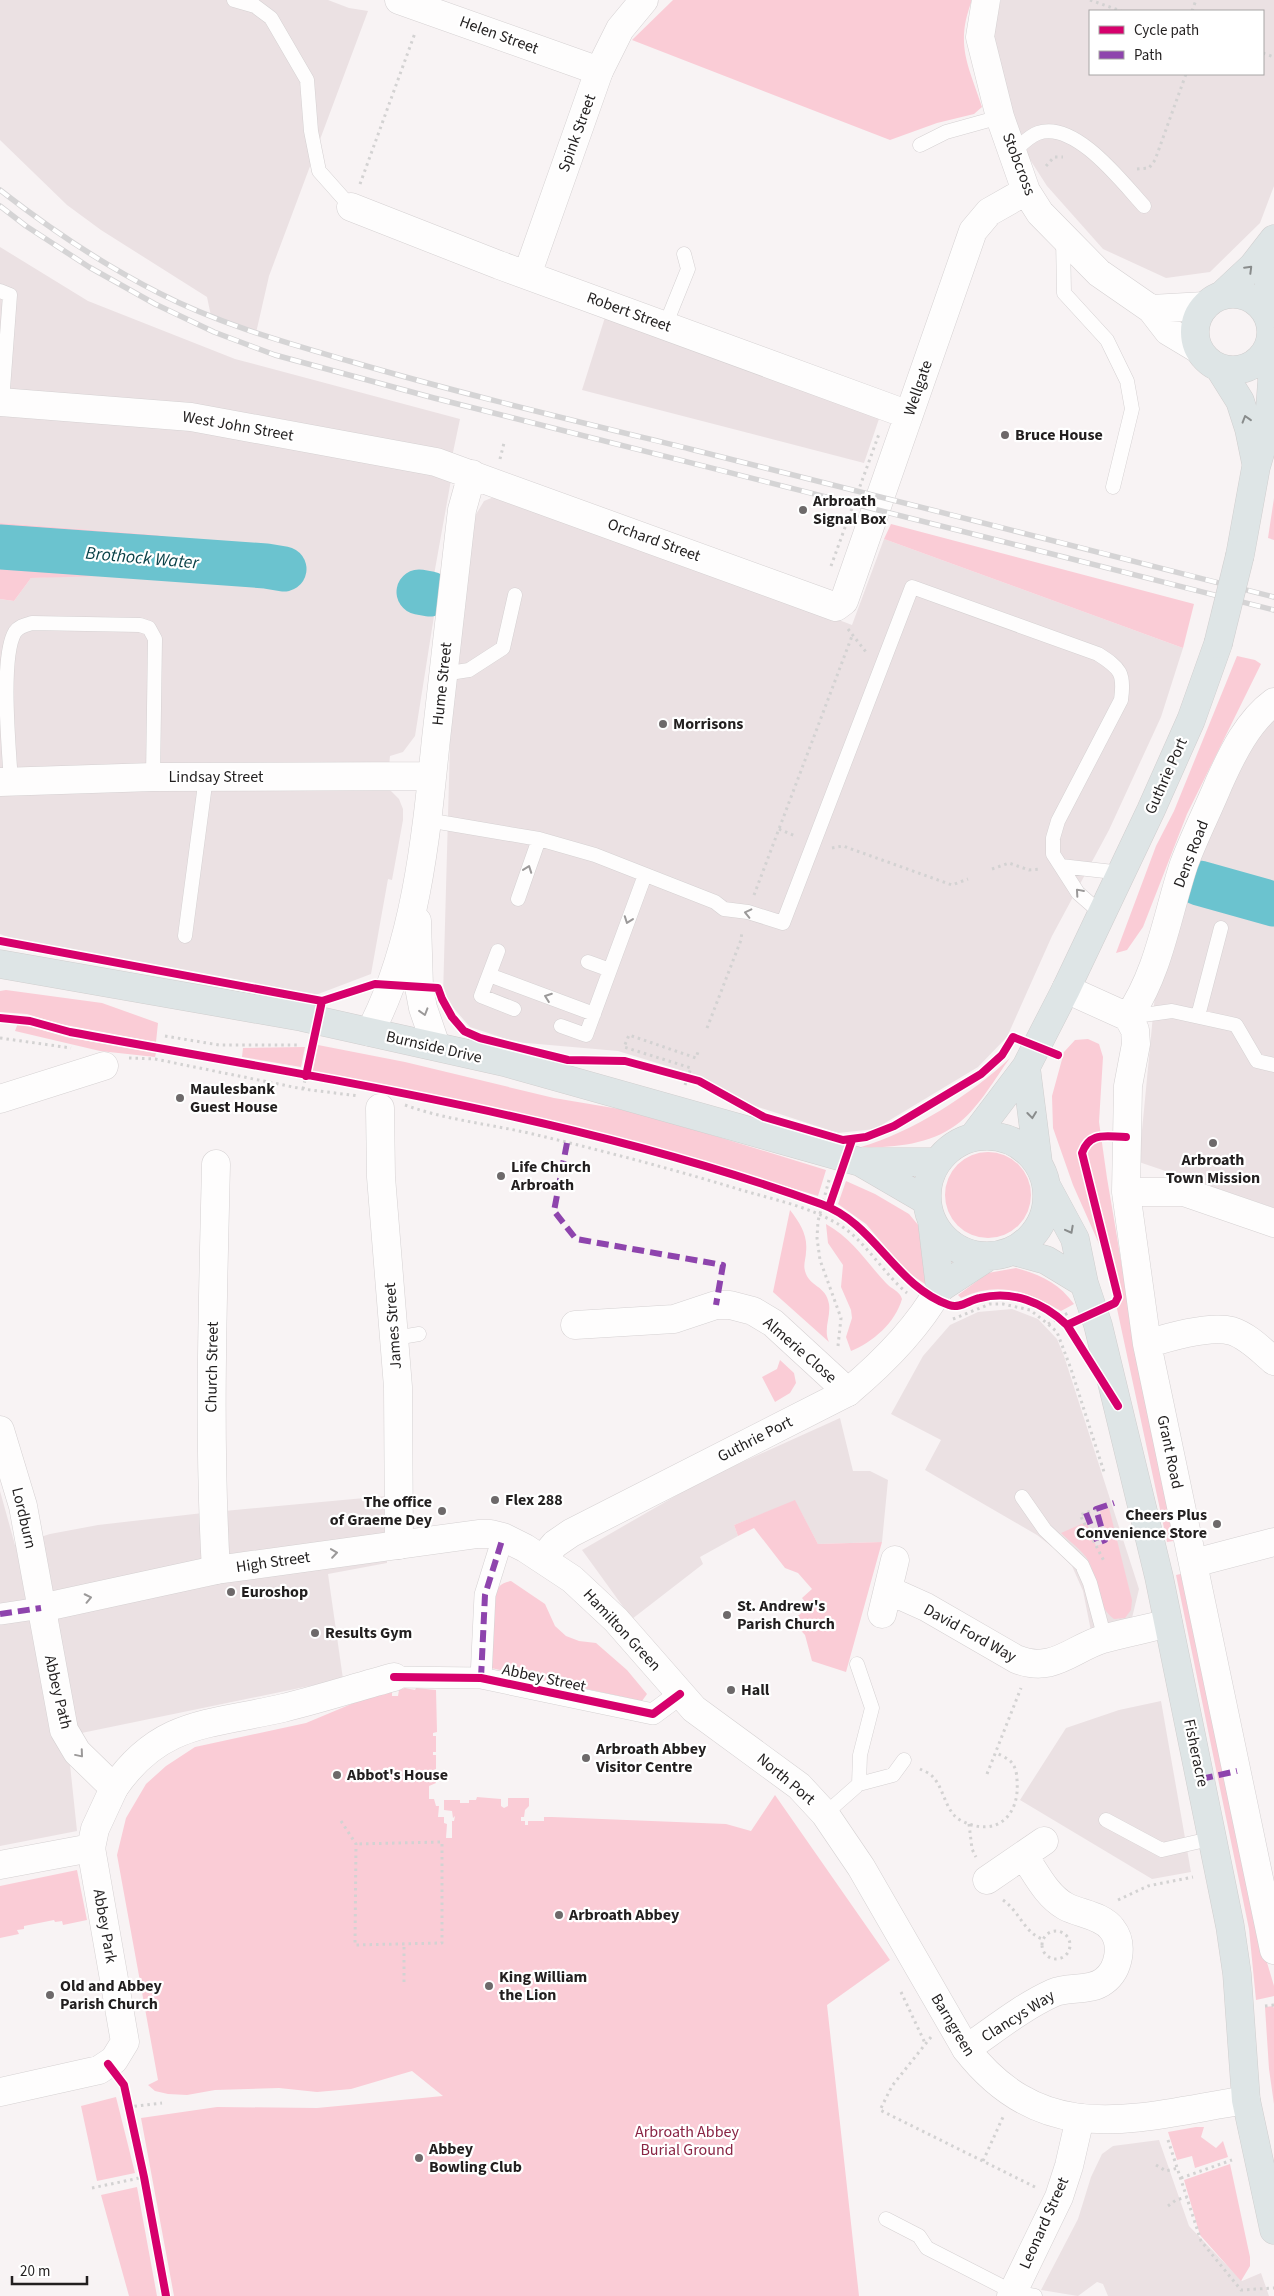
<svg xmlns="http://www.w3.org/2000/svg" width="1274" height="2296" font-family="'Source Sans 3',sans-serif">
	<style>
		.built { fill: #ebe1e3; fill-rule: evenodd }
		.green { fill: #faccd6 }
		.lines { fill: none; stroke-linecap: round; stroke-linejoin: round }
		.river { stroke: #6bc3cf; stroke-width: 45 }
		.service-casing { stroke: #d5d1d2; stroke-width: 15 }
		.pedestrian-casing { stroke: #d5d1d2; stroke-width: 22 }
		.minor-casing { stroke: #d5d1d2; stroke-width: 29 }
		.tertiary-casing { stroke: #d5d1d2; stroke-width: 29 }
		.primary-casing { stroke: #d0cece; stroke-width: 29 }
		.path { stroke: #d3d2d2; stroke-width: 3; stroke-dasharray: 2.5 4; stroke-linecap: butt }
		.service { stroke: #fefdfd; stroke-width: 14 }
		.pedestrian { stroke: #fefdfd; stroke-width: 21 }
		.minor { stroke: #fefdfd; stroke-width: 28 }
		.tertiary { stroke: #fefdfd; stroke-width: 28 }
		.primary { stroke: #dee5e6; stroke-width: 28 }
		.rail-casing { stroke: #d5d4d5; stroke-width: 5.5 }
		.rail { stroke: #fff; stroke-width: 4; stroke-dasharray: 11; stroke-linecap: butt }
		.primary-bridge-casing { stroke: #d0cece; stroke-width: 29; stroke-linecap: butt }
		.path-bridge { stroke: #d3d2d2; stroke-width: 3; stroke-dasharray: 2.5 4; stroke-linecap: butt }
		.primary-bridge { stroke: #dee5e6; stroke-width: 28 }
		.quiet { stroke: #8e44ad; stroke-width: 6; stroke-dasharray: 12 6; stroke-linecap: butt }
		.cycleway-casing { stroke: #fff; stroke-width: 11 }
		.cycleway { stroke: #d6006c; stroke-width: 8 }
		.oneway { stroke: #898c8c }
		.oneway2 { stroke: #9b9999 }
		.poi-dot { fill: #6d696a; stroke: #fff; stroke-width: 2 }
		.labels { text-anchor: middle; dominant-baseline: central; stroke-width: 4.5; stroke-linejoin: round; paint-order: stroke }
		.street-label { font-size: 16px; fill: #221f1f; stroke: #fff }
		.poi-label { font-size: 16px; font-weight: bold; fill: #221f1f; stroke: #fff; text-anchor: start }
		.park-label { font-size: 16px; fill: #892444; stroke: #fff }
		.water-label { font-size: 18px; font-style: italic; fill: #063f46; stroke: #fff }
	</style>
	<rect width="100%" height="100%" fill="#f8f3f4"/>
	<path class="built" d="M0,0H328L349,8L368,11L269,276L256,333L211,316L207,297L101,230L67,205L0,140Z
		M1001,0H1274V186L1260,223L1210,272L1166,278L1103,249L1047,186L1013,133L992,47L995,18ZM1090,11H1263V74H1090Z
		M0,247L88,301L235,359L460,419L452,457L451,480L434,575L415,571L409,605L417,607V612L434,616L415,736L403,752L390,756L387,787L399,799L403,809V820L392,880L388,879L371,974L313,996L13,939L0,934V599L14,601L31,578L69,576H104L283,587L285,556L157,535L0,523Z
		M607,311L880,416L864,463L582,390Z
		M506,492L852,625L884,539L1183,648L1161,717L1109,830L1052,936L1007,1037L978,1067L875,1129L838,1133L749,1104L696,1075L618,1051L515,1042L470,1027L443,996L451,708L469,526L484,501Z
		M1274,713V1208L1139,1162L1156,984L1222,788Z
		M1012,1309L1038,1319L1057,1339L1064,1356L1139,1589L1132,1618L1091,1631L1083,1591L1072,1566L1055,1549L1037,1535L925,1470L941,1440L891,1414L923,1356L950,1325L978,1312Z
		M840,1418L853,1471H870L888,1480L882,1542L818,1544L795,1501L734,1525L738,1536L700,1557L703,1564L632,1619L582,1550L705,1479Z
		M0,1491L15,1545L50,1534L98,1525L203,1513L386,1496L387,1563L328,1574L343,1679L67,1736L77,1831L0,1846Z
		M1161,1701L1191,1872L1152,1879L1020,1800L1066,1728L1119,1710Z
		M1159,2140L1189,2226L1242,2281L1261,2273L1269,2296H1108L1103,2284L1097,2282L1078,2296L1041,2290L1078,2219L1091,2177L1102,2154L1113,2146Z"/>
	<path class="green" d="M673,0H972C955,45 968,64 982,107L974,114L937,123L890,140L632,40Z
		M1274,498V540L1268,538Z
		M0,523L157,535L285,556L283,587L104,576L31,578L14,601L0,599Z
		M891,524L1194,604L1183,648L884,539Z
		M1237,656L1255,660L1261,664L1187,814L1143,927L1127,950L1116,953L1156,846L1174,811Z
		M6,990L102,1003L158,1023L156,1042L60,1024L27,1014L0,1012V991Z
		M18,1023L66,1037L156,1053L155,1057L100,1051L15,1031Z
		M1088,1039L1099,1044L1103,1057L1099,1122L1107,1178L1127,1296L1180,1540L1167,1542L1116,1304L1119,1289L1073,1185L1053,1128L1052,1096L1064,1052L1075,1040Z
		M318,1045L405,1062L554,1098L637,1112L826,1170L818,1196L710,1163L548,1120L312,1071Z
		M305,1047L301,1067L242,1057L243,1048Z
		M1010,1058C996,1077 979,1107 960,1122C933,1144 896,1148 861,1147C911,1133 973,1093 1010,1058Z
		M945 1195a43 43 0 1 1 86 0a43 43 0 1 1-86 0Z
		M846,1181L875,1194L909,1214L919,1226L930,1264L925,1284L906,1271L866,1224L838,1204Z
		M790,1210C800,1223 808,1235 806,1252C806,1258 803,1265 805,1271C809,1287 826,1285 829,1304C831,1317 823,1329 829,1342L773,1292Z
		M826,1224C853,1239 866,1262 886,1283C891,1289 900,1291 902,1299C895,1323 873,1342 851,1351L846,1337L852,1318L851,1310L841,1287L843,1265L828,1243Z
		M1016,1268C1039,1274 1059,1283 1074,1304L1061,1311C1027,1292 1000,1280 961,1298L958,1295L988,1273Z
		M780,1360L794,1373L796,1383L790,1393L775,1402L762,1377L777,1369Z
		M795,1500L818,1544L882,1542L846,1672L812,1661L805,1635L792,1621L805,1610L806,1603L802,1598L812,1589L798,1573L785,1568L754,1528L738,1536L734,1525Z
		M1109,1508L1132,1600L1131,1610L1125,1618L1114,1619C1095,1605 1099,1581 1088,1560C1082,1550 1069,1541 1061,1533L1086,1522L1096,1546L1108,1542L1100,1511Z
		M1185,1573L1263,1949L1274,1986V1996L1256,2000L1249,1929L1176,1575Z
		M511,1581L545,1604L555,1626L566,1636L579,1641L596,1643L627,1670L647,1694L642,1701L491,1668L494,1600C497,1588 499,1583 511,1581Z
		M392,1687V1696H398L399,1690L405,1688L415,1690L416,1688L436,1690L437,1732L433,1733V1736H436V1752H433V1755H436V1769L433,1770V1772L436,1773V1783L429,1786V1799H434L436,1806H439L438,1817H444V1823L447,1824L446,1838H452V1821H454L455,1816L453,1818L452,1811L444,1810V1800H460V1803H469V1800H476L477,1797L501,1799V1806L504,1808L508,1806V1798H529V1806L525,1810L524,1817H521V1821H525V1825H528V1821H544V1817H552L726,1824L751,1831L775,1795L890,1960L827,2005L859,2296H174L141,2118L217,2107L317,2108L443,2096L412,2071L351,2089L317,2092L279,2088L215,2090L187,2095L168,2094L155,2091L148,2085L158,2080L117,1855L126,1818L146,1784L166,1766L195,1747L306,1723Z
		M77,1870L87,1920L63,1925L62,1921L55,1922L54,1920L24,1926V1929L17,1930L19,1934L0,1938V1886Z
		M1273,2006L1274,2008V2104L1269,2069L1265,2007Z
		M116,2097L135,2173L97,2181L81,2106Z
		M1196,2127H1204L1201,2137L1216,2148L1223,2141L1228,2157L1195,2168L1192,2156L1177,2160L1168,2132Z
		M1230,2164L1250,2257V2266L1241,2281L1200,2235L1184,2180Z
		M137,2187L157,2296H129L101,2195Z"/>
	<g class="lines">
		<path class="river" d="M0,547L266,566L284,569
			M419,592L430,594
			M1199,883L1274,904"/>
		<defs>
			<path id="service" d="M234,0L255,6L271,18L307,80L311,131L319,171L351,207
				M920,145L946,132L1000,117
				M1013,152C1020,146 1029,136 1038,133C1075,120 1122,182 1144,206
				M1063,238L1064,293L1107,340L1127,381L1132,409L1113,487
				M0,291L10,295L2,402
				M665,326L688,269L684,254
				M443,674L469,670L503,648L515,595
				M11,782C9,749 0,657 15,632C19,626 25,625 32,623L140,625L149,628L155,639L153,777
				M427,820L539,839L595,855L715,902L724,909L748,912L783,923L912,587L1098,654C1120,668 1125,673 1121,700L1058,821L1053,838V854L1078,893L1102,914
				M1061,866L1122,873
				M518,899L539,839
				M185,936L206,777
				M498,951L481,996L514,1009
				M588,962L610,970
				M489,975L594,1014
				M1198,1016L1221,928
				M1129,1017L1172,1011L1236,1025L1257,1061L1274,1065
				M561,1026L586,1035L645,875
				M395,1338L419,1334
				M1022,1497L1045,1530L1082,1565L1090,1583L1105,1639
				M859,1784L893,1775L904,1760
				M825,1814L859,1784L860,1755L872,1708L857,1664
				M1106,1820L1162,1850L1214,1838
				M886,2219L919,2236L927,2248L1013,2292L1035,2296"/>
			<path id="pedestrian" d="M0,1614L41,1608
				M394,1677L481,1678L653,1714L680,1694
				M481,1678L485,1595L503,1537"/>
			<path id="minor" d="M986,0L980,37L1000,117L1026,191L1040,213L1099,273L1151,309L1168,331L1198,349
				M351,207L499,265L909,415
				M527,275L599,71L620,29L644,0
				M1151,309L1205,306
				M0,402L191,417L436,462L836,607L844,601L973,231L989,212L1026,191
				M0,782L153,777L432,776
				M417,921L419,987L423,1008L436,1046
				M1066,989L1128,1017L1135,1030L1136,1044L1128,1086L1126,1192L1147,1344L1274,1950
				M1128,1017C1159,973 1167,915 1184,864C1194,837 1208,810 1219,783C1232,754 1248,721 1274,702
				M370,1032C416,944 426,837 436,739C445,662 453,586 462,510L472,474
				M0,1099L104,1066
				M380,1108L381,1177L398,1387L399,1545
				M1126,1192H1184L1274,1223
				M575,1325L674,1319L716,1305H730L753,1311L773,1323L848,1392
				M1147,1344C1169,1337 1210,1325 1232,1331C1248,1336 1262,1351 1274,1361
				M1194,1563L1274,1542
				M216,1570C208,1434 213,1299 216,1164
				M888,1590L926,1607L1016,1659C1053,1674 1071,1649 1103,1639C1124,1633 1147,1629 1168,1623
				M882,1614L895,1560
				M114,1788C160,1720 211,1725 283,1708C320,1699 357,1687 394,1677
				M987,1880L1044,1841
				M966,2049C994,2030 1022,2007 1053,1993C1069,1986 1090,1992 1104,1981C1119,1970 1124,1944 1112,1929C1102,1915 1079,1914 1065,1906C1046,1895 1036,1873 1024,1856
				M0,2092L99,2070L114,2060L125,2042L91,1848
				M1011,2296L1059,2197L1069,2166L1080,2118"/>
			<path id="tertiary" d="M399,0L599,71
				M0,1430L23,1506L64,1730L77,1752L114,1788L95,1829L91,1848L0,1865
				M543,1558L555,1544L571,1533L848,1392C884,1362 917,1329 940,1288
				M41,1608L216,1570L478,1534H491L503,1537L525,1548L572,1579L616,1620L694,1709L799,1786L825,1814L861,1867L966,2049C1045,2151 1137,2117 1246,2100"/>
			<path id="primary" d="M1195 332a38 38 0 1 1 76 0a38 38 0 1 1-76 0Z
				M1222,295L1253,266L1274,239
				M1268,315L1269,284L1274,261
				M1220,369L1240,401L1249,429L1256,463
				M1240,555L1256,467L1269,422L1272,381L1270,345
				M0,964L302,1017L504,1062L860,1162L927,1201
				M1026,1067L1038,1162
				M927 1196a60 60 0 1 1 120 0a60 60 0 1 1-120 0Z
				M973,1137L1026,1067L1066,989L1151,810L1191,720L1218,644
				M862,1162H937
				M1047,1187L1075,1239L1084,1283L1098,1325L1159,1577L1230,1926L1237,1974L1246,2100L1274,2230
				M932,1221L940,1288L989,1256
				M1013,1251L1046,1260L1084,1283"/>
		</defs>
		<use href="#service" class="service-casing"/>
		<use href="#pedestrian" class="pedestrian-casing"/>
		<use href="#minor" class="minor-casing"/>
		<use href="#tertiary" class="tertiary-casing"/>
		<use href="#primary" class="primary-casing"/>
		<path class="path" d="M1090,0L1121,11
			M1192,11L1196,0
			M1263,53L1274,57
			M1046,166L1054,157H1063
			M1137,169L1149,168L1155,160L1186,74
			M360,184L415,33
			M500,459L504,443
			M848,629L866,652
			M779,829L795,836
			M832,848L843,846L952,885L968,879
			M992,869L1009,863L1029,870L1041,869
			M754,895L852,636
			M707,1028L741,940L742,931
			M165,1036L219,1045H300
			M0,1038L71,1048
			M129,1058L155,1059L303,1089L359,1096
			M685,1085L691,1068L624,1047L629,1035L696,1058L698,1052
			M303,1089L306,1076
			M405,1105C449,1121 492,1124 537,1135C604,1151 672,1169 738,1189C771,1199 808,1206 838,1224C864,1239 883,1273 907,1293
			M829,1180L818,1221L817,1238L820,1260L841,1318L838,1346
			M953,1319L990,1304H1003L1030,1310L1048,1324L1057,1332L1071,1369L1105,1475
			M1048,1324L1068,1313
			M1096,1509L1080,1515L1104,1561
			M920,1769C924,1771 930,1773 933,1777C945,1790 945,1813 962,1821C996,1838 1020,1816 1017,1781C1017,1775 1016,1768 1012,1763C1009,1759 1001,1755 996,1753
			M987,1774L1021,1688
			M341,1821L356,1844L355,1945L442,1943V1842L356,1844
			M969,1824L972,1849L976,1857
			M1003,1900C1019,1911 1024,1932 1042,1939
			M1118,1900L1148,1886L1193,1877
			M1042 1945a14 14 0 1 1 28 0a14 14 0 1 1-28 0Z
			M404,1982V1943
			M901,1992L925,2043
			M1265,2006L1274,2005
			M931,2037L892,2086L880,2110L1035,2187
			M128,2107L162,2103
			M1168,2140L1201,2241L1241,2290L1274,2288
			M983,2161L1003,2117
			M1156,2165L1166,2171L1178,2168
			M1181,2178L1232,2160
			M92,2188L144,2177
			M1168,2206L1176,2200L1187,2197"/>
		<use href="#service" class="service"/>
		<use href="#pedestrian" class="pedestrian"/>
		<use href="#minor" class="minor"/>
		<use href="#tertiary" class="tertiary"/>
		<use href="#primary" class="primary"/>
		<defs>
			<path id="rail" d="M0,190C50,229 102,264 159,293C219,324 284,342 349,361C462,394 576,421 690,449C885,498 1079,547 1274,597
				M0,206L26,226L89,267L155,304L214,332L275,355L434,398L1274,610"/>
		</defs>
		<use href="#rail" class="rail-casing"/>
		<use href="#rail" class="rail"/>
		<defs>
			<path id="primary-bridge" d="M1218,644L1240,555"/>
		</defs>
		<use href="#primary-bridge" class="primary-bridge-casing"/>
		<path class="path-bridge" d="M831,566L879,434"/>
		<use href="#primary-bridge" class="primary-bridge"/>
		<path class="quiet" d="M567,1143L554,1211L576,1239L723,1265L716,1305
			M1086,1513L1098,1543L1105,1540L1096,1509L1114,1503
			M0,1614L41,1608
			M481,1678L485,1595L503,1537
			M1201,1779L1237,1771"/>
		<defs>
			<path id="cycleway" d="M0,941L322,1001L375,984L438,988L442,999L452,1017L464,1031L480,1038L568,1060L625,1061L699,1081L764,1117L843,1140L866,1137L894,1126L981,1074L1002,1055L1013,1037L1058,1055
				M0,1018L30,1021L70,1032C319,1078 581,1117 821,1204C875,1223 895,1286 949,1305C960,1309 969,1300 980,1298C1012,1290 1043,1302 1067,1325L1115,1303L1118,1297L1082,1153C1090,1131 1106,1137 1126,1137
				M306,1076L322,1001
				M829,1207L852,1140
				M1067,1325L1118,1406
				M394,1677L481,1678L653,1714L680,1694
				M108,2064L124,2085L144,2177L166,2296"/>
		</defs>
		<use href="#cycleway" class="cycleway-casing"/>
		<use href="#cycleway" class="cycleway"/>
	</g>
	<defs><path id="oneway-chevron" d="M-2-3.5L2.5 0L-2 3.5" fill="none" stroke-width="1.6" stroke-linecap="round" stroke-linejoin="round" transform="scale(1.25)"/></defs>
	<g class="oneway">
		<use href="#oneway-chevron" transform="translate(1249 269) rotate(-45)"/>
		<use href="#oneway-chevron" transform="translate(1246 419) rotate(-107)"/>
		<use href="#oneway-chevron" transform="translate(1032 1115) rotate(83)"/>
		<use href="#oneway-chevron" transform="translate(1070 1230) rotate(62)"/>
	</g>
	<g class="oneway2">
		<use href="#oneway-chevron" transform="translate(528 869) rotate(-70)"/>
		<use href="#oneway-chevron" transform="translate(1079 892) rotate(-131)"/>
		<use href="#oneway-chevron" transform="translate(748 913) rotate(-167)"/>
		<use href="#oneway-chevron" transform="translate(628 920) rotate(110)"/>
		<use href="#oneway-chevron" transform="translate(548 997) rotate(-160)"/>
		<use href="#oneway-chevron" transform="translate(424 1012) rotate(73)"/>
		<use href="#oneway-chevron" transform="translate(334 1553) rotate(-8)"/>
		<use href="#oneway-chevron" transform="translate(88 1598) rotate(-12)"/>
		<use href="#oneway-chevron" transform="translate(80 1754) rotate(50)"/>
	</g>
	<g class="poi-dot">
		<circle cx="1005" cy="435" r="5"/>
		<circle cx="803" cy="510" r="5"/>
		<circle cx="663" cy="724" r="5"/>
		<circle cx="180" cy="1098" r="5"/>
		<circle cx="1213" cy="1143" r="5"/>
		<circle cx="501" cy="1176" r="5"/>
		<circle cx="495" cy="1500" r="5"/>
		<circle cx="442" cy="1511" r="5"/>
		<circle cx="1217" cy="1524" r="5"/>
		<circle cx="231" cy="1592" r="5"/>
		<circle cx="727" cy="1615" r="5"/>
		<circle cx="315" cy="1633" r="5"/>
		<circle cx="731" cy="1690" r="5"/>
		<circle cx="586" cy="1758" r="5"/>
		<circle cx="337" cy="1775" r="5"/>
		<circle cx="559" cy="1915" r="5"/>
		<circle cx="489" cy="1986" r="5"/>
		<circle cx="50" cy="1995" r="5"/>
		<circle cx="419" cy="2158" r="5"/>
	</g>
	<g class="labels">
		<g class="street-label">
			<text transform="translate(499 35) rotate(20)">Helen Street</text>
			<text transform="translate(577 133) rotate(-70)">Spink Street</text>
			<text transform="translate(1019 164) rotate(69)">Stobcross</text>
			<text transform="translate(629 312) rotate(20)">Robert Street</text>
			<text transform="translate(918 388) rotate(-71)">Wellgate</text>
			<text transform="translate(238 426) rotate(10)">West John Street</text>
			<text transform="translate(654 540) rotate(20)">Orchard Street</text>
			<text transform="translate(442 684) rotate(-84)">Hume Street</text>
			<text transform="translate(1166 776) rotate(-66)">Guthrie Port</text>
			<text x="216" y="777">Lindsay Street</text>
			<text transform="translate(1191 854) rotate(-69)">Dens Road</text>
			<text transform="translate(434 1047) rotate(13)">Burnside Drive</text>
			<text transform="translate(393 1326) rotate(-94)">James Street</text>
			<text transform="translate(800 1350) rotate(41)">Almerie Close</text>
			<text transform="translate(212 1367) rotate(-89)">Church Street</text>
			<text transform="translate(755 1439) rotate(-27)">Guthrie Port</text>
			<text transform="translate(1170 1452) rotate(78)">Grant Road</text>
			<text transform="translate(24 1518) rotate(77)">Lordburn</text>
			<text transform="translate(273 1562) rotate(-8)">High Street</text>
			<text transform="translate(622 1630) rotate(47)">Hamilton Green</text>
			<text transform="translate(970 1633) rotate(29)">David Ford Way</text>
			<text transform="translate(544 1678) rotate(12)">Abbey Street</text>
			<text transform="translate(58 1692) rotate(77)">Abbey Path</text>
			<text transform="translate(1196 1753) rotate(78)">Fisheracre</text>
			<text transform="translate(786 1779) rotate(40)">North Port</text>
			<text transform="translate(105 1926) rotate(80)">Abbey Park</text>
			<text transform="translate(1018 2016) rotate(-32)">Clancys Way</text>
			<text transform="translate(953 2025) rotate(59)">Barngreen</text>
			<text transform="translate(1044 2223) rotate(-66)">Leonard Street</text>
		</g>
		<g class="poi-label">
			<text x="1015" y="435">Bruce House</text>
			<text x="813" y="501">Arbroath<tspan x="813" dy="18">Signal Box</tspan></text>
			<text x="673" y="724">Morrisons</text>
			<text x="190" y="1089">Maulesbank<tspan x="190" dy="18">Guest House</tspan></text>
			<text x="1213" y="1160" text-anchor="middle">Arbroath<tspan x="1213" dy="18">Town Mission</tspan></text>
			<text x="511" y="1167">Life Church<tspan x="511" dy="18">Arbroath</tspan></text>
			<text x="505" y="1500">Flex 288</text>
			<text x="432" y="1502" text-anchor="end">The office<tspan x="432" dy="18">of Graeme Dey</tspan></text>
			<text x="1207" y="1515" text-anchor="end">Cheers Plus<tspan x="1207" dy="18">Convenience Store</tspan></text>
			<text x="241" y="1592">Euroshop</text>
			<text x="737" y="1606">St. Andrew's<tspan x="737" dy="18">Parish Church</tspan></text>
			<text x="325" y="1633">Results Gym</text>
			<text x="741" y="1690">Hall</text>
			<text x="596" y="1749">Arbroath Abbey<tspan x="596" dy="18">Visitor Centre</tspan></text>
			<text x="347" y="1775">Abbot's House</text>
			<text x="569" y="1915">Arbroath Abbey</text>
			<text x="499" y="1977">King William<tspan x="499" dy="18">the Lion</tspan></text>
			<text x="60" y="1986">Old and Abbey<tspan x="60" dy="18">Parish Church</tspan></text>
			<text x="429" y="2149">Abbey<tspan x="429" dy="18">Bowling Club</tspan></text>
		</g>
		<g class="park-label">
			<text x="687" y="2132">Arbroath Abbey<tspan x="687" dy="18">Burial Ground</tspan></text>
		</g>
		<g class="water-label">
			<text transform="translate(142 558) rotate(5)">Brothock Water</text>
		</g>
	</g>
	<rect x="1089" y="10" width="175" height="65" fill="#ffffff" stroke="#a7a5a5"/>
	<rect x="1099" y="26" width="25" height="8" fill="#d6006c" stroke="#a7a5a5"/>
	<text x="1134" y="35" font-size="15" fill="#221f1f">Cycle path</text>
	<rect x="1099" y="51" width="25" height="8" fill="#8e44ad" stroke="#a7a5a5"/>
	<text x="1134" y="60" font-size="15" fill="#221f1f">Path</text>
	<path d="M12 2276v8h75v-8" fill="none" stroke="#221f1f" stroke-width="2.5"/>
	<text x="20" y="2276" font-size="15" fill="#221f1f" stroke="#ffffff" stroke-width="4" paint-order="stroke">20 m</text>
</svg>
